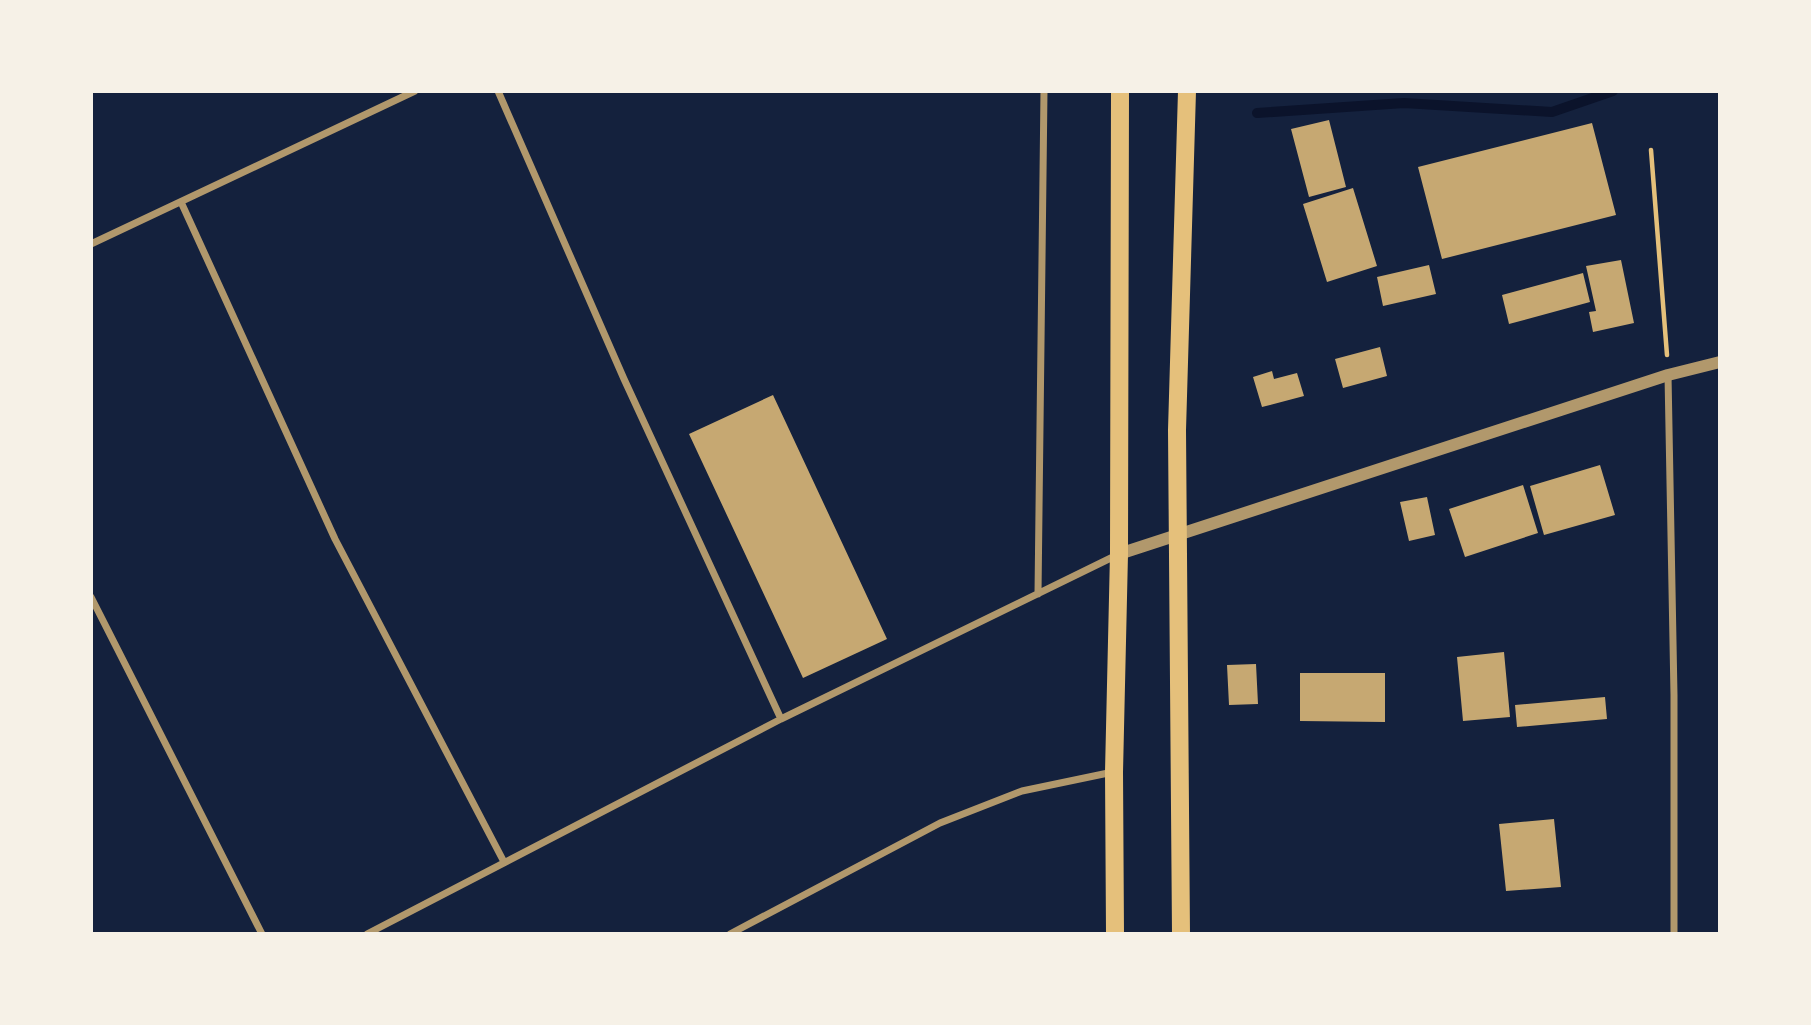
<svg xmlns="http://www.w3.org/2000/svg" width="1811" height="1025" font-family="'Fira Sans',sans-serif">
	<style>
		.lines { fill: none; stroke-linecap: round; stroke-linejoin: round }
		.stream { stroke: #0b132b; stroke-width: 10 }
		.building { fill: #c6a872 }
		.path { stroke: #e5c07b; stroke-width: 4.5 }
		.minor { stroke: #b1986c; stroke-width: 7 }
		.tertiary { stroke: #b1986c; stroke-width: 12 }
		.primary { stroke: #e5c07b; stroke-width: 18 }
	</style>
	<rect width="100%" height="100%" fill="#14213d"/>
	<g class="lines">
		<path class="stream" d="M1257,113L1404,103L1552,112L1613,91"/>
	</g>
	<path class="building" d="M1329,120L1346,187L1309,197L1291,129Z
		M1592,123L1616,215L1442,259L1418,167Z
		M1353,188L1377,266L1327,282L1303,204Z
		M1621,260L1634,323L1593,332L1589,312L1596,311L1586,266Z
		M1429,265L1436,294L1383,306L1377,277Z
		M1583,273L1590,302L1509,324L1502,295Z
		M1380,347L1387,376L1343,388L1335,359Z
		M1272,371L1274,379L1297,373L1304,396L1262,407L1253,377Z
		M773,395L887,639L803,678L689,434Z
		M1600,465L1615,515L1544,535L1530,486Z
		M1523,485L1538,533L1465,557L1449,509Z
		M1427,497L1435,535L1409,541L1400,502Z
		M1504,652L1510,717L1463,721L1457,657Z
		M1256,664L1258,704L1229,705L1227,665Z
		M1300,673H1385V722L1300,721Z
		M1605,697L1607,719L1517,727L1515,705Z
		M1554,819L1561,887L1506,891L1499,824Z"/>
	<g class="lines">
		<path class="path" d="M1651,150L1667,355"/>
		<path class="minor" d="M498,91L624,379L781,719
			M181,202L335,539L504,862
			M91,244L415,91
			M1668,375L1674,695V934
			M1038,594L1044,91
			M91,597L262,934
			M367,934L781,719L1119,554
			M730,934L940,823L1022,791L1113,772"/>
		<path class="tertiary" d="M1119,554L1668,375L1720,362"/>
		<path class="primary" d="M1115,934L1114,772L1119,554L1120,91
			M1181,934L1177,430L1187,91"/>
	</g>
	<rect width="1811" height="1025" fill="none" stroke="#f6f1e7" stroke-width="186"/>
</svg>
